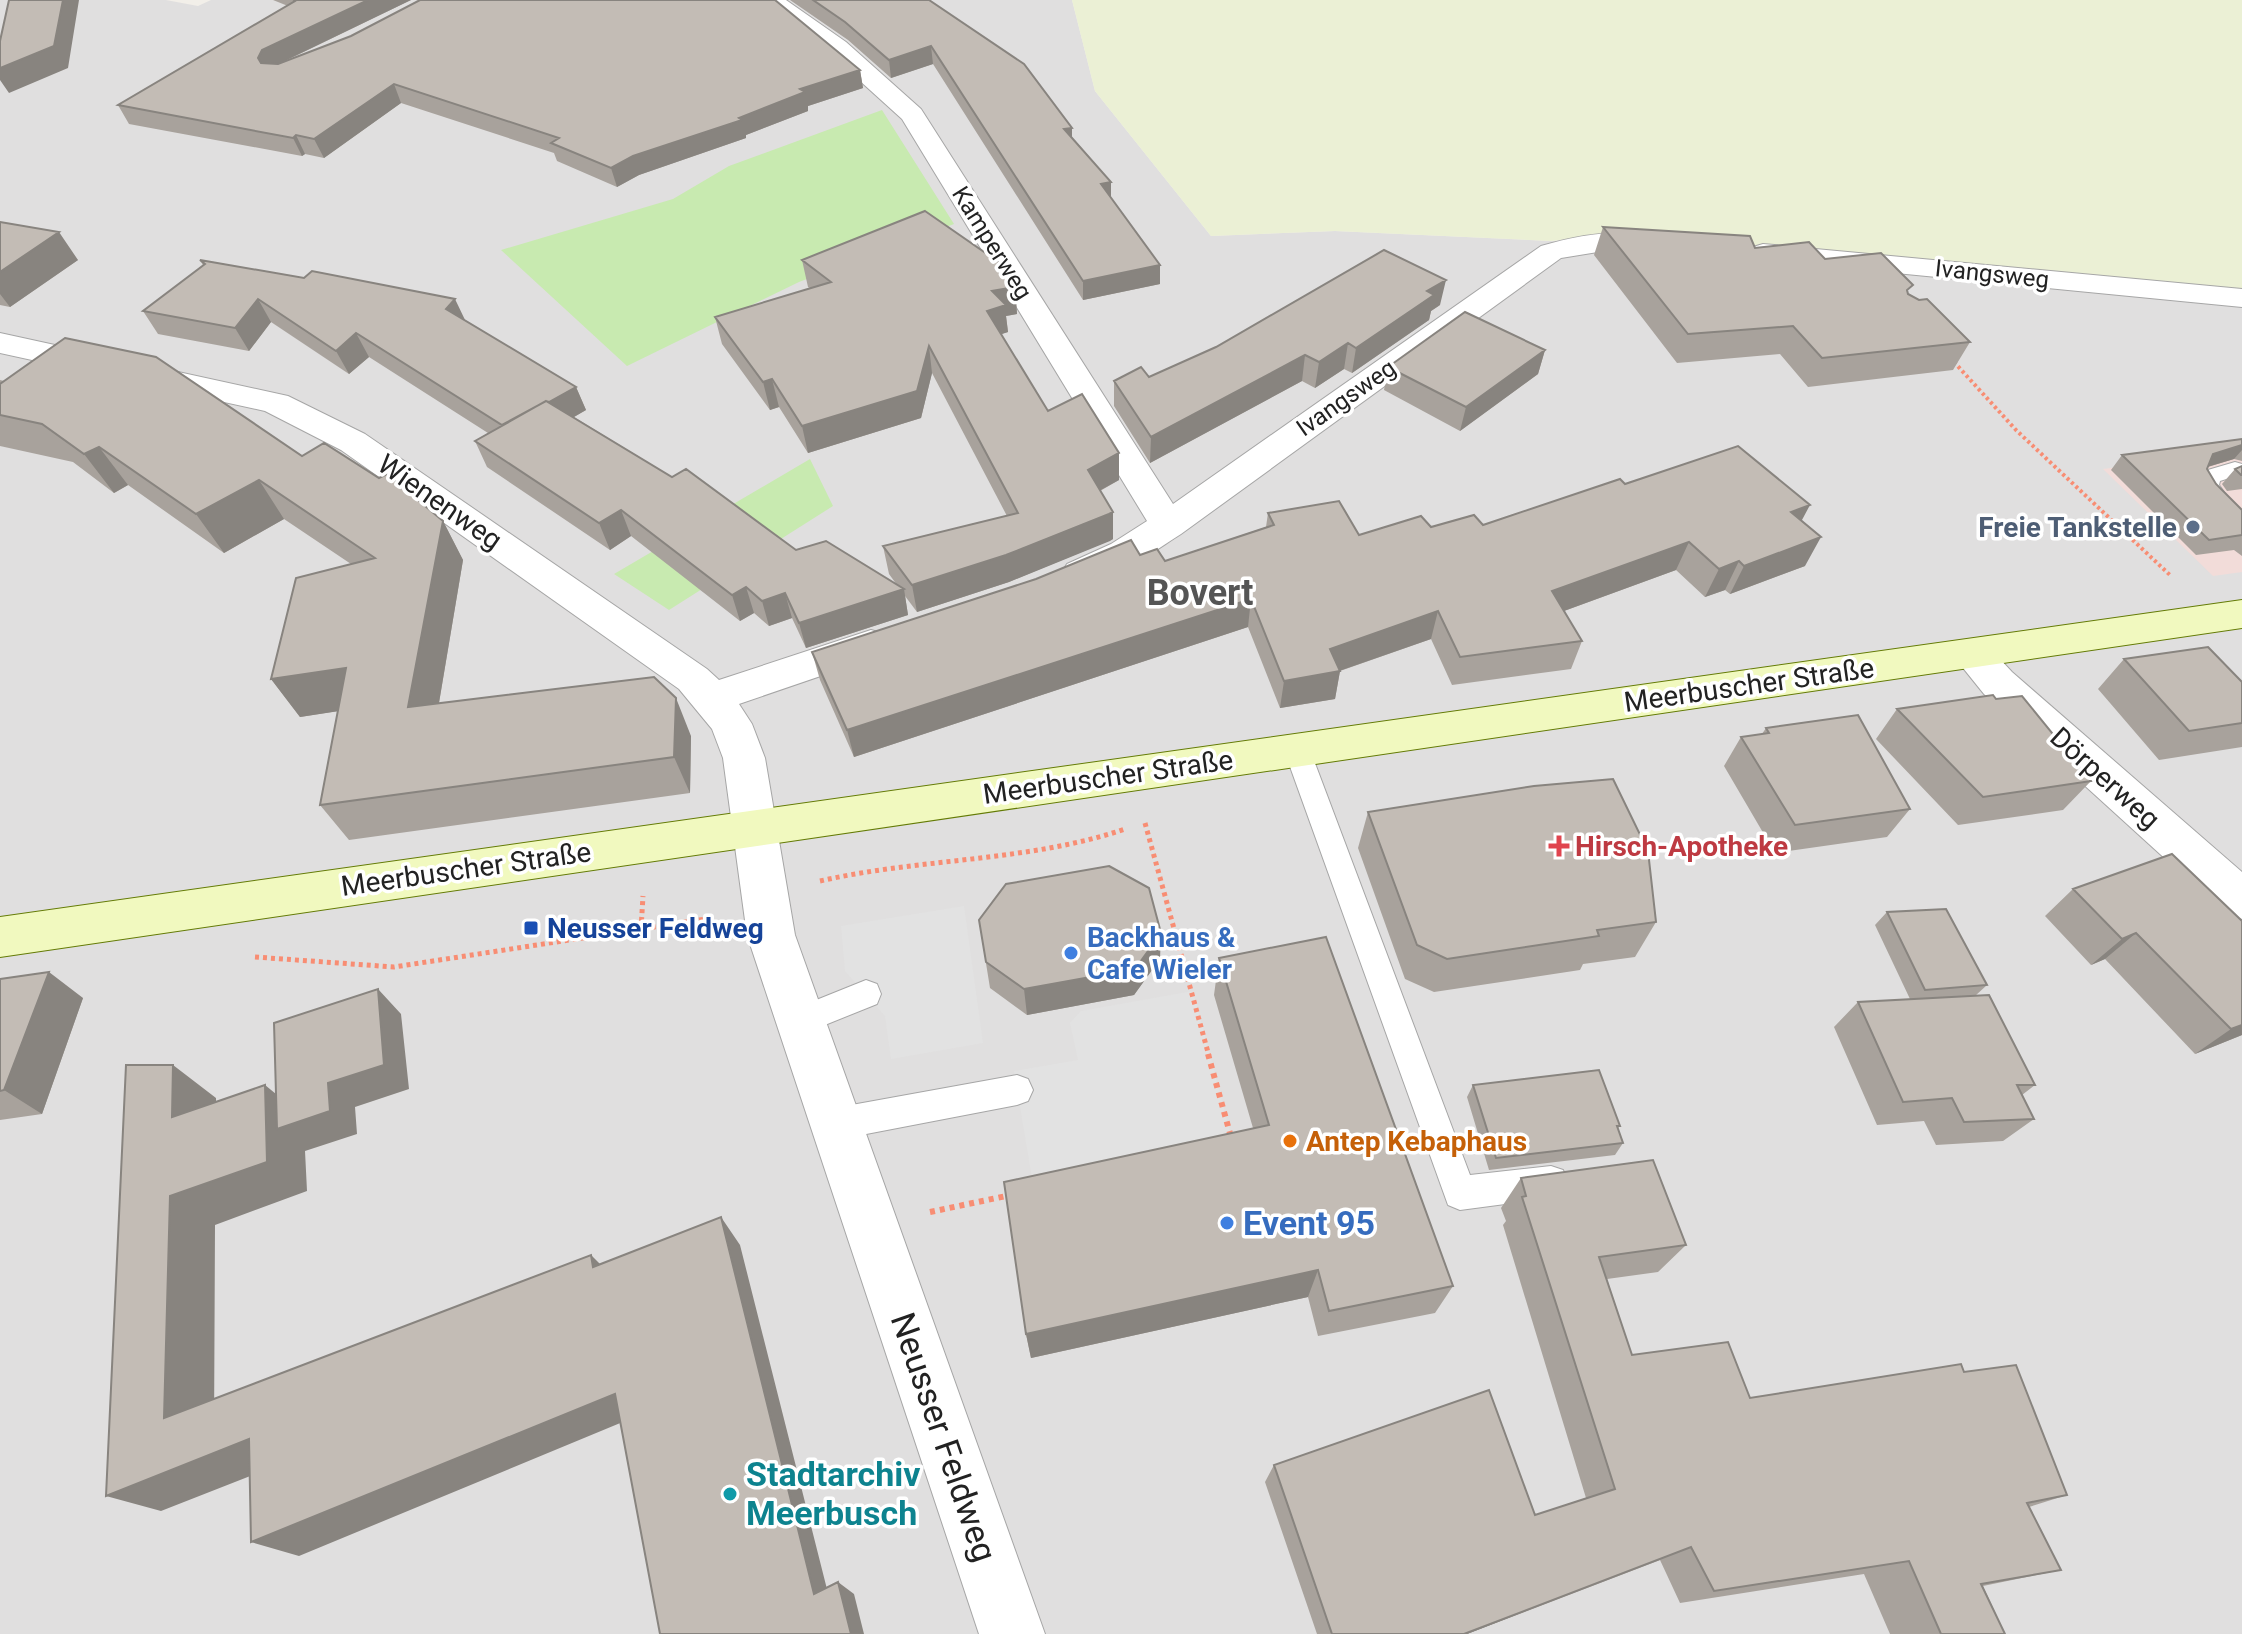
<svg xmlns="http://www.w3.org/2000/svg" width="2242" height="1634" font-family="Roboto,sans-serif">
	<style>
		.residential { fill: #e0dfdf }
		.commercial { fill: #f2dcd9 }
		.farmland { fill: #ebf0d5 }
		.grass { fill: #c8eab0 }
		.parking { fill: #e2e2e2 }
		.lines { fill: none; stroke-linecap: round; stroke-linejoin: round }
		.service-casing { stroke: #a6a6a6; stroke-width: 2 }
		.minor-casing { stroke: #a6a6a6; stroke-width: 2 }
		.secondary-casing { stroke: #647b06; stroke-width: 2 }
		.path-far2 { stroke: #f88d73; stroke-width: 4; stroke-dasharray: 3 3; stroke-linecap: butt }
		.path-far1 { stroke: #f88d73; stroke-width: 5; stroke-dasharray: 4 4; stroke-linecap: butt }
		.path { stroke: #f88d73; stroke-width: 6; stroke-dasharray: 5 5; stroke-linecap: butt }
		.service { fill: #fff; fill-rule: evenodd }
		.minor { fill: #fff; fill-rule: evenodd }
		.secondary { fill: #f1f9bf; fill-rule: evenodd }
		.wall { fill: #a8a29c }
		.shaded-wall { fill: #88847f }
		.building { fill: #c3bcb5; stroke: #88847f; stroke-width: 2 }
		.service-dot { fill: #5c6f8a; stroke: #fff; stroke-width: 3 }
		.health-dot { fill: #e0444e; stroke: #fff; stroke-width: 3 }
		.transit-dot { fill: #1a4fb4; stroke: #fff; stroke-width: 3 }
		.shop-dot { fill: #3f7fe0; stroke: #fff; stroke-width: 3 }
		.food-dot { fill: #e8710a; stroke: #fff; stroke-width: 3 }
		.culture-dot { fill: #0f9aa8; stroke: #fff; stroke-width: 3 }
		.labels { text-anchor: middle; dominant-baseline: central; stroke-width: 7; stroke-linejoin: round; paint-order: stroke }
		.far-street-label { font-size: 24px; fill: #222; stroke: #fff }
		.street-label { font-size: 28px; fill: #222; stroke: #fff }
		.service-label { font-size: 28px; font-weight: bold; fill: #4e5e75; stroke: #fff; text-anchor: end }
		.health-label { font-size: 28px; font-weight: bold; fill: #be3a42; stroke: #fff; text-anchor: start }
		.transit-label { font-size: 28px; font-weight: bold; fill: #164399; stroke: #fff; text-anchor: start }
		.shop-label { font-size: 28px; font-weight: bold; fill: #366cbe; stroke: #fff; text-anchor: start }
		.food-label { font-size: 28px; font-weight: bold; fill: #c56008; stroke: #fff; text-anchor: start }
		.near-shop-label { font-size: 34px; font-weight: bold; fill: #366cbe; stroke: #fff; text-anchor: start }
		.near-street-label { font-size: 34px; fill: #222; stroke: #fff }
		.near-culture-label { font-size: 34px; font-weight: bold; fill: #0d838f; stroke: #fff; text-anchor: start }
		.district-label { font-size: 36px; font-weight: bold; fill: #555; stroke: #fff }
	</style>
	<rect width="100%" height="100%" fill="#f2efe9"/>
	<path class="residential" d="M0,0H166L198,6L211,0H1072L1095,91L1211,236L1335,231L1551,241L2242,306V1634H0Z"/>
	<path class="commercial" d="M2242,451V572L2213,576L2103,469Z"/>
	<path class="farmland" d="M1072,0H2242V292L1611,234L1551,241L1335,231L1211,236L1095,91Z"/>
	<path class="grass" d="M882,110L954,224L799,282L627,366L501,250L673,199L729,166Z
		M810,459L833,506L669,610L614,574Z"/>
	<path class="parking" d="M964,906L983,1043L891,1059L885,1016L845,971L841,926Z
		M1193,991L1235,1150L1034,1190L1014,1071L1078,1060L1070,1023L1081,1011Z"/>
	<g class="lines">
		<defs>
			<path id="service" d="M2235,462L2242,464V474L2220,481L2219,485L2231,502L2228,507H2212L2197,485L2201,472Z
				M1297,740L1307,743L1310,750L1470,1175L1551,1166L1563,1170L1568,1182L1563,1194L1551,1198L1460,1210L1448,1205L1284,750L1287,743Z
				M866,980L877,984L881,994L877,1004L800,1035L789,1031L784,1021L789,1011Z
				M1017,1075L1028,1079L1033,1090L1028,1101L1017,1105L835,1140L823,1135L818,1124L823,1113L835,1108Z"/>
			<path id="minor" d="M760,0H786L846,42L921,109L1173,504L1541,246C1582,234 1626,227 1668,238L1673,244L1668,250L1658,253L1604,251L1561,258L1181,534C1152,552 1101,592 1067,582L1061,573L1067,564L1111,544L1147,521L902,119L828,52Z
				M1763,244L2242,289V307L1753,259L1748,253L1753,247Z
				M0,333L288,396L365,434L707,669L719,680L871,630L885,634L891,644L885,654L739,704L752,724L765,758L795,935L1045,1634H979L747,935L723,758L712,729L679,689L341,450L265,411L0,353Z
				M1971,639L1985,643L2012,672L2242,872V919L2226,914L1984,694L1951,653L1957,643Z"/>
			<path id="secondary" d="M2242,600V628L0,957V917Z"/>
		</defs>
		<use href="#service" class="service-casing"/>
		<use href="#minor" class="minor-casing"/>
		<use href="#secondary" class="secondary-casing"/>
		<path class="path-far2" d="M1954,362L2016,430L2171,576"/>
		<path class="path-far1" d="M1145,823L1209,1056
			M820,881C920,858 1028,862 1125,829
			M641,929L643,896
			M255,957L394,967L712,918"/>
		<path class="path" d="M1208,1054L1231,1137
			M930,1212L1011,1195"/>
		<use href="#service" class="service"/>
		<use href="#minor" class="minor"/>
		<use href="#secondary" class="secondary"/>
	</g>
	<path class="wall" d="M273,0H411L281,63L860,70L863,88L808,106V111L746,135V138L639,175L617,187L557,161L554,153L401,103L324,158L305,154L302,156L129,124L118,105L288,6Z
		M790,0H929L1072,128V137L1111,182V198L1160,284L1083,300L933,64L891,78L848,40Z
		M0,222L78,260L10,307L0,305Z
		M1603,227L1825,259L1908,293L1970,342L1953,370L1808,387L1780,354L1677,363L1594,255Z
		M200,260L465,320L576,387L586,410L574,417L672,477L796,550L897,585L889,574L883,546L1007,516L932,373L921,418L808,453L779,407L770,410L722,344L715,317L810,288L808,287L802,260L1015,287L1017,314L1006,316L1008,332L1001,334L1048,411L1119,480L1100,491L1113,512V539L1009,582L917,612L905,596L908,615L806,648L792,618L769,626L754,613L740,621L631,536L610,550L487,467L475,441L488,433L369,357L349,374L271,322L249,351L158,334L143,311L203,265Z
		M1440,305L1431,311L1429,320L1352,373L1344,369L1315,388L1302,381L1150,463L1114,406V381L1149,377Z
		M1545,350L1538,374L1460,431L1384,390L1388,367Z
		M0,380L302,456L443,521L463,560L439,703L691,736L690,793L349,840L320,805L338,711L300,717L271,679L351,564L284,519L224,553L128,485L114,493L73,462L0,446Z
		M2242,439V461L2234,459L2208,467L2207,469L2216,484L2242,510V556L2234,550L2196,555L2111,470L2122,455Z
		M2242,466V489L2227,491L2222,484L2235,469Z
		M1625,484L1802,521L1805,566L1730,594L1725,590L1705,597L1676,570L1564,611L1582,641L1571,669L1452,685L1431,639L1340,671L1335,699L1280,708L1248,627L854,757L820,680L812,652L1140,555L1165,561L1266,527L1268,513L1359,535L1431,527L1483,525Z
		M2124,659L2242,682V747L2159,760L2098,689Z
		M1897,709L2091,781L2063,810L1958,825L1876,739Z
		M1766,728L1910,809L1887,837L1775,853L1724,766L1741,737L1762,734Z
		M1368,812L1656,922L1635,957L1583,964L1580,970L1434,992L1405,979L1358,848Z
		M2172,854L2242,1035L2195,1054L2105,959L2091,965L2045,916L2073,889Z
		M1887,912L1987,985L1975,996L2035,1085L2022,1095L2034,1119L2003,1141L1936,1145L1924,1121L1877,1125L1834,1027L1858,1002L1910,999L1875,925Z
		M979,920L1160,959L1134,995L1027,1015L990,988Z
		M1219,958L1453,1286L1435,1313L1318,1336L1308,1297L1031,1358L1026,1334L1253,1128L1214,995Z
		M0,979L83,998L42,1114L0,1120Z
		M1473,1085L1620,1126L1618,1128L1623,1143L1615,1155L1489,1170L1467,1097Z
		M1521,1178L1686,1245L1658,1272L1607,1279L1632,1355L1750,1398L1964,1372L2067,1495L2029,1507L2061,1570L1983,1586L2005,1634H1890L1864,1574L1680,1603L1660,1560L1467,1634H1317L1265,1482L1274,1465L1535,1515L1586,1498L1503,1225L1506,1221L1501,1208Z"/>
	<path class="shaded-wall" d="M63,0H79L68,68L9,93L0,80V68Z
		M368,0H411L270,68L267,77L258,58L262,50Z
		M931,46L933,64L891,78L889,60Z
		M860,70L863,88L808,106V111L746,135V138L639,175L617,187L611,168L633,156L800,89Z
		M394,84L401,103L324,158L314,139Z
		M1072,128V146L1064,129Z
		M296,135L305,154L302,156L293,138Z
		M1111,182V201L1101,184Z
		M59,232L78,260L10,307L0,294V272Z
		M1160,265V284L1083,300V281Z
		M1446,280L1440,305L1431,311L1429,320L1352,373L1356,348L1427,291Z
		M1015,287L1017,314L1006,316L1008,332L990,338L987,311L992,291Z
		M258,299L271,322L249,351L235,328Z
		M455,299L466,322L446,309Z
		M356,333L369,357L349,374L336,351Z
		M1348,343L1344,369L1315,388L1319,362Z
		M929,346L932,373L921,418L808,453L802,426Z
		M1545,350L1538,374L1460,431L1466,407Z
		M1305,355L1302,381L1150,463L1151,437Z
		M772,379L779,407L770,410L763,382Z
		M576,387L586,410L515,451L505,427Z
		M2242,445V450L2234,459L2200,469L2213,454Z
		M99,447L128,485L114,493L84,454Z
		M1119,453V480L1088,497V470Z
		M259,480L284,519L224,553L196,514Z
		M1810,505L1795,533L1791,512Z
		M621,510L631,536L610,550L599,523Z
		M1113,512V539L1110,541L1009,582L917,612L912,585Z
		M443,521L463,560L432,744L408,707Z
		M1821,537L1805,566L1730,594L1744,566Z
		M1689,542L1676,570L1542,619L1552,591Z
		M1739,561L1725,590L1705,597L1719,569Z
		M746,587L754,613L740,621L732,595Z
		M904,589L908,615L806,648L799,623Z
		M785,593L792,618L769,626L762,601Z
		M1251,599L1248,627L854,757L847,730Z
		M1438,611L1431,639L1339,671H1340L1335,699L1280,708L1284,681L1330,649Z
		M346,668L372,706L300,717L271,679Z
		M676,698L691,736L690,793L674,757Z
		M1161,933L1160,959L1134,995L1027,1015L1024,989Z
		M2136,933L2105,959L2091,965L2122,939Z
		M49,972L83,998L42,1114L4,1090Z
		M378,989L401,1014L409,1089L355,1107L357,1134L305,1151L307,1191L215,1225L214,1437L164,1418L170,1196L265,1085L304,1117L328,1083Z
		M2242,1025V1035L2195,1054L2231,1029Z
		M173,1065L216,1098V1148L172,1117Z
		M721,1217L740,1245L831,1605L814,1594Z
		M591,1255L617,1281L593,1267Z
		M1318,1270L1308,1297L1031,1358L1026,1334Z
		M615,1394L642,1414L299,1556L251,1542Z
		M249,1439L296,1458L161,1511L106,1496Z
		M1691,1547L1467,1634H1464Z
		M838,1582L854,1594L864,1634H851Z"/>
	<path class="building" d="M9,0H63L54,46L0,68V41Z
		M294,0H368L262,50L258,58L261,63L278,64L351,36L420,0H775L860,70L800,89L805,92L739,118L742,120L633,156L611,168L551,143L559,138L394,84L314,139L296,135L293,138L118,105L295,1Z
		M813,0H929L1024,64L1072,128L1064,129L1111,182L1101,184L1160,265L1083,281L931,46L889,60L845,22Z
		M925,211L1000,263L1015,287L992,291L1006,305L987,311L1048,411L1082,394L1119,453L1088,470L1113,512L1109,514L1006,555L912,585L883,546L1018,513L929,346L917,391L802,426L772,379L763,382L715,317L831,282L802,260Z
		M0,222L59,232L0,272Z
		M1603,227L1750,236L1755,248L1809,242L1825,259L1881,253L1913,285L1907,290L1908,294L1919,300L1927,299L1970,342L1822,358L1793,326L1688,334Z
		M1384,250L1446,280L1427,291L1434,295L1356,348L1348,343L1319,362L1305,355L1151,437L1114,381L1141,367L1149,377L1216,347Z
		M200,260L304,278L312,271L455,299L446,309L576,387L549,402L546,401L502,425L356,333L336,351L258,299L235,328L143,311L205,264Z
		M1465,312L1545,350L1466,407L1388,367Z
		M65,338L156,357L302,456L324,443L379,478L387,474L443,521L408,707L654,677L676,698L674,757L320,805L346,668L271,679L296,578L375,558L259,480L196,514L99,447L84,454L42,424L0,415V384Z
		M546,401L672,477L686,469L796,550L826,541L904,589L799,623L785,593L762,601L746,587L732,595L621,510L599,523L475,441Z
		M2242,439V445L2213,454L2207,469L2216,484L2242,510V535L2209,540L2122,455Z
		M1738,446L1810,505L1791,512L1821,537L1744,566L1739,561L1719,569L1689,542L1552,591L1582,641L1460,657L1438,611L1330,649L1340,671L1284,681L1251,599L847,730L812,652L1036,579L1131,540L1140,555L1157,549L1165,561L1274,525L1268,513L1339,501L1359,535L1421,516L1431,527L1474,515L1483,525L1620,479L1625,484Z
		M2242,466V475H2241L2235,469Z
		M2208,647L2242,682V723L2189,731L2124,659Z
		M1993,695L1996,699L2022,696L2091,781L1983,797L1897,709Z
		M1858,715L1910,809L1795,825L1741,737L1769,733L1766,728Z
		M1613,779L1648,851L1656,922L1597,930L1599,936L1447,959L1417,945L1368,812L1534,786Z
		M2172,854L2242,921V1025L2231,1029L2136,933L2122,939L2073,889Z
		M1109,866L1149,888L1161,933L1135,969L1024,989L986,962L979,920L1006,884Z
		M1946,909L1987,985L1925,990L1887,912Z
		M1326,937L1453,1286L1329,1311L1318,1270L1026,1334L1004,1182L1269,1125L1219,958Z
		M49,972L4,1090L0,1091V979Z
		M378,989L384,1065L328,1083L330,1111L277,1129L274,1023Z
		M1989,995L2035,1085H2017L2034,1119L1964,1122L1952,1098L1903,1102L1858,1002Z
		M126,1065H173L172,1117L265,1085L267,1162L170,1196L164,1418L591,1255L593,1267L721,1217L814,1594L838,1582L851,1634H660L615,1394L251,1542L249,1439L106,1496Z
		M1599,1070L1620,1126H1617L1623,1143L1496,1158L1473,1085Z
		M1653,1160L1686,1245L1599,1257L1632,1355L1728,1342L1750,1398L1961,1364L1964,1372L2016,1365L2067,1495L2027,1503L2061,1570L1981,1584L2005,1634H1941L1909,1561L1714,1591L1691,1547L1464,1634H1332L1274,1465L1489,1390L1535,1515L1615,1489L1522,1197L1526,1196L1521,1178Z"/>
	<circle class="service-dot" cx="2193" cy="527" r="8"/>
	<path class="health-dot" d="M1555 834h8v8h8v8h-8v8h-8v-8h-8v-8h8z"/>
	<rect class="transit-dot" x="523" y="920" width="16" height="16" rx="4"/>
	<g class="shop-dot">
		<circle cx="1071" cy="953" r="8"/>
		<circle cx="1227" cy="1223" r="8"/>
	</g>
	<circle class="food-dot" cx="1290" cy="1141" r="8"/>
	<circle class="culture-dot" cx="730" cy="1494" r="8"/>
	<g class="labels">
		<g class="far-street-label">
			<text transform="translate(992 243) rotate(58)">Kamperweg</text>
			<text transform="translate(1992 274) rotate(6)">Ivangsweg</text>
			<text transform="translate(1346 398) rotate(-35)">Ivangsweg</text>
		</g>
		<g class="street-label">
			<text transform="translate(440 502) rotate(35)">Wienenweg</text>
			<text transform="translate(1749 685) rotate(-8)">Meerbuscher Straße</text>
			<text transform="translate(1108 777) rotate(-8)">Meerbuscher Straße</text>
			<text transform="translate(2105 778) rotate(42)">Dörperweg</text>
			<text transform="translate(466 869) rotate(-8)">Meerbuscher Straße</text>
		</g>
		<g class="service-label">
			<text x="2177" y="527">Freie Tankstelle</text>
		</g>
		<g class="health-label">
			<text x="1575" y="846">Hirsch-Apotheke</text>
		</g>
		<g class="transit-label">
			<text x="547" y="928">Neusser Feldweg</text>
		</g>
		<g class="shop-label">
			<text x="1087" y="937">Backhaus &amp;<tspan x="1087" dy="32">Cafe Wieler</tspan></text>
		</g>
		<g class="food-label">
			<text x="1306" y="1141">Antep Kebaphaus</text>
		</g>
		<g class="near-shop-label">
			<text x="1243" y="1223">Event 95</text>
		</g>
		<g class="near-street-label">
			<text transform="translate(944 1437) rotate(71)">Neusser Feldweg</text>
		</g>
		<g class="near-culture-label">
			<text x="746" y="1474">Stadtarchiv<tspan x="746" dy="39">Meerbusch</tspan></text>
		</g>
		<g class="district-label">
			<text x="1200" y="593">Bovert</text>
		</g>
	</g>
</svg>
